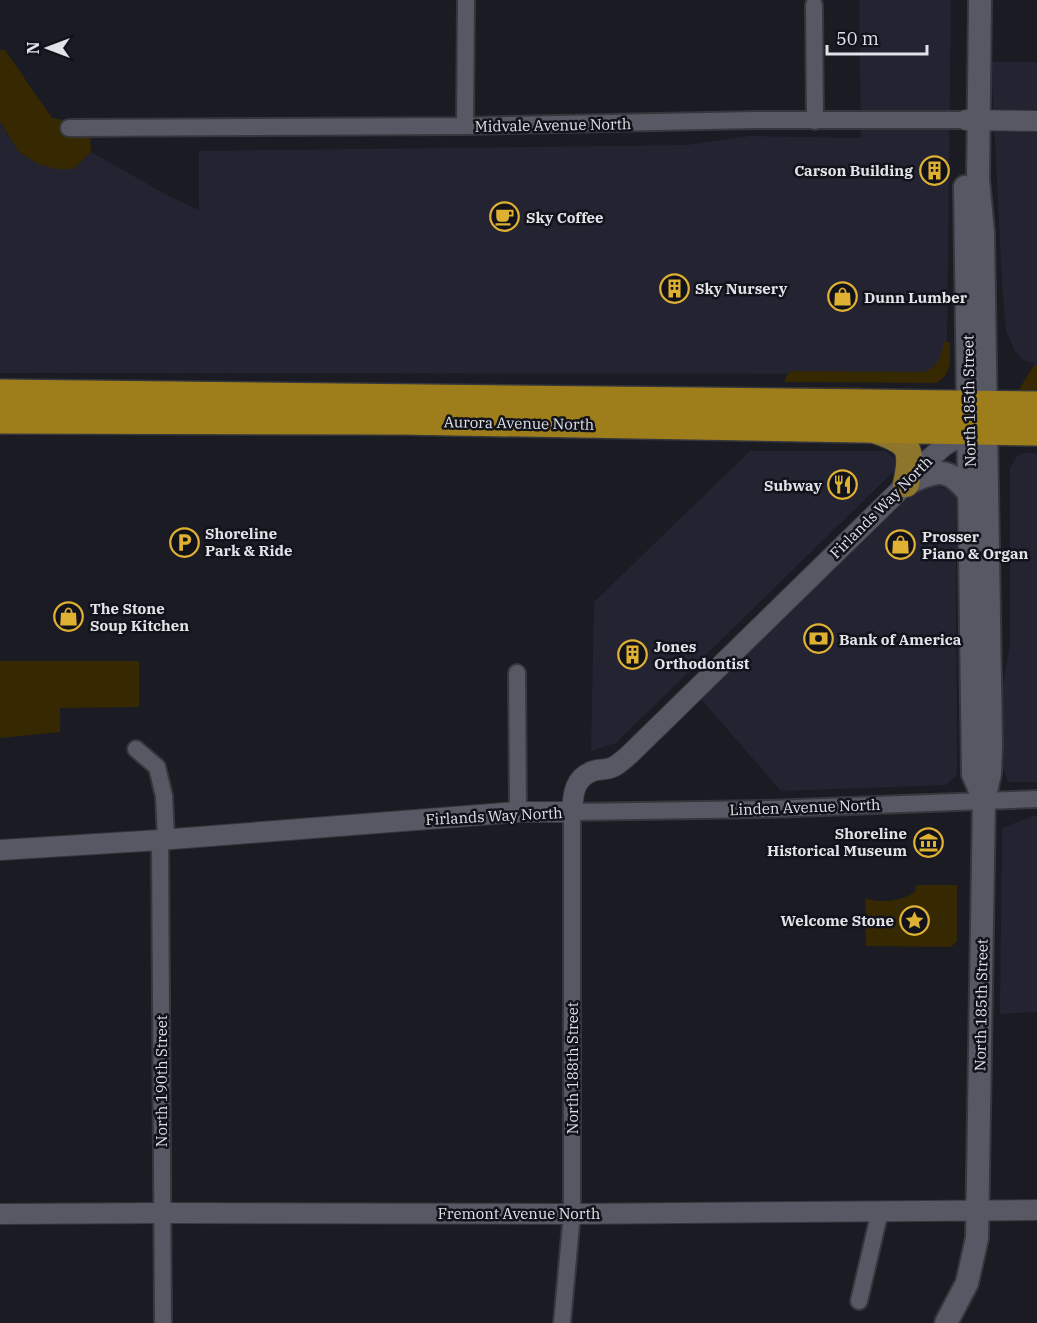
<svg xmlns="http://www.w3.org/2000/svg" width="1037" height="1323" font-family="'IBM Plex Serif',serif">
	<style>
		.built { fill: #232332 }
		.green { fill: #362801 }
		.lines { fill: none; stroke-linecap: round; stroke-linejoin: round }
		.minor-casing { stroke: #36363d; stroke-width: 20 }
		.tertiary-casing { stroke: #36363d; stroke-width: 22 }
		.secondary-casing { stroke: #36363d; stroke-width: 26 }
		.primary-casing { stroke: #36363d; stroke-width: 28 }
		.trunk-casing { stroke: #36363d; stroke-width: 30 }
		.minor { stroke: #585864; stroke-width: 16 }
		.tertiary { stroke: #585864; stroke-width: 20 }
		.secondary { stroke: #585864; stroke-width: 22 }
		.primary { stroke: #8d752c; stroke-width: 26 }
		.trunk { stroke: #9e7e1a; stroke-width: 27 }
		.labels { text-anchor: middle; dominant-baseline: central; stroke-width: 5; stroke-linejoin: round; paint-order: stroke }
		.street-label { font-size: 15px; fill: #e2e2e9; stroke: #12121b }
		.poi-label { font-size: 15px; font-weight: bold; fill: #e2e2e9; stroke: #12121b; text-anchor: start }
	</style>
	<rect width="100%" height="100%" fill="#1b1b24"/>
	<path class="built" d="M859,0H951L947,345L941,365L927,374L0,373V122L8,136L73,169L91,152L167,195L199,210V151L687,145L750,136L861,138Z
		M991,62H1037V365L1023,360L1015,351L1006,331L1002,283Z
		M750,451H886L901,464L616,743L591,751L594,602Z
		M1023,453H1037V782H1008L1002,765L1003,686L1010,642V468L1017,456Z
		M925,481L956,493L957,775L946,785L781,791L701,699Z
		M1033,816H1037V1012L1000,1014L1002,828Z"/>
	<path class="green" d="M0,50H5L52,118L70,121L90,133L91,152L73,169H56L38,164L19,152L0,122Z
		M944,342H950C950,359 953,372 937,383L784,382L788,373L793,371L923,372C938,368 941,356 944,342Z
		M1034,365H1037V391H1018Z
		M791,387H861L862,390L791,389Z
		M0,661H139V707L60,708V732L0,738Z
		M916,885H957V941L951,947L866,946L865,898C881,904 901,901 915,892Z"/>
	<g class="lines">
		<defs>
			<path id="minor" d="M814,5L815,121
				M465,126L466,0
				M69,128L465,126L755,120H966
				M517,673L518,812
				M136,749L157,767L164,796L166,839
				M160,840L163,1323
				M859,1301L880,1211
				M562,1323L572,1214V812L768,809L1037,799"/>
			<path id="tertiary" d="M966,120L1037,121
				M0,850L160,840L518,812H572C573,794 574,778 593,771C600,769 607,770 613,767C619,764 624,759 629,755L898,492L920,467L944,446L969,431
				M0,1214L162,1213L572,1214L1037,1210"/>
			<path id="secondary" d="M965,187L973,774L984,800
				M906,484C936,470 948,465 970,495
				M946,1323L967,1283L977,1238L984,800L990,773L991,745L983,232L978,179L980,0"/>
			<path id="primary" d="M874,430C909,442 914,447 906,484"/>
			<path id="trunk" d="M0,393L1037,405
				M0,420L401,421L1037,432"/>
		</defs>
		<use href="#minor" class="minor-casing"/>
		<use href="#tertiary" class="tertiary-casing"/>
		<use href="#secondary" class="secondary-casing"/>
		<use href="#primary" class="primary-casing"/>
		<use href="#trunk" class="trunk-casing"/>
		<use href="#minor" class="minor"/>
		<use href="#tertiary" class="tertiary"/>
		<use href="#secondary" class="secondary"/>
		<use href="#primary" class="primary"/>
		<use href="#trunk" class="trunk"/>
	</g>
	<defs>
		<symbol id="building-ring" viewBox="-11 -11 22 22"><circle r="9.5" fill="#12121b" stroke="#deb133" stroke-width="1.5"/><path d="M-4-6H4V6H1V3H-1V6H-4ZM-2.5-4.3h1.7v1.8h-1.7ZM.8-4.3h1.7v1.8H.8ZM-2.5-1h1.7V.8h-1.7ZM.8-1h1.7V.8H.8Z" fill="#deb133"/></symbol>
		<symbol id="cafe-ring" viewBox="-11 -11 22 22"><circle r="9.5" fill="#12121b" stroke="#deb133" stroke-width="1.5"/><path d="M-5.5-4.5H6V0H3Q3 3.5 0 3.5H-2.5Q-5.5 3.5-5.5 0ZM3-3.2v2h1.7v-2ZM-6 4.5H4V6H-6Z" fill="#deb133"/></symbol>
		<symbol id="shop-ring" viewBox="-11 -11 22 22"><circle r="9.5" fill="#12121b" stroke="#deb133" stroke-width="1.5"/><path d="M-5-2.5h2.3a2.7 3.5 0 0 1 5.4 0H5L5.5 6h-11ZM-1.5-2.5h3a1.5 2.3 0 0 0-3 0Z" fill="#deb133"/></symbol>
		<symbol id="restaurant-ring" viewBox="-11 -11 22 22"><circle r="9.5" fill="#12121b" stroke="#deb133" stroke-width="1.5"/><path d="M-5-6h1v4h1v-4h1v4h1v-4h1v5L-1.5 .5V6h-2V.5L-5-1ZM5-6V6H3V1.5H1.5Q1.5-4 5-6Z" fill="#deb133"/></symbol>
		<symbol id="parking-ring" viewBox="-11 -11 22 22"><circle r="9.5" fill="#12121b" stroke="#deb133" stroke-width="1.5"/><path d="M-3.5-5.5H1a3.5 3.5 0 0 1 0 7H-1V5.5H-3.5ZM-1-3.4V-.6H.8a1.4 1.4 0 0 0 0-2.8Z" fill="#deb133"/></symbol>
		<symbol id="bank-ring" viewBox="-11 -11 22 22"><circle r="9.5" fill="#12121b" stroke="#deb133" stroke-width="1.5"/><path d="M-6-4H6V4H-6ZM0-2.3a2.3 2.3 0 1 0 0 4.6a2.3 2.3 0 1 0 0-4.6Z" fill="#deb133"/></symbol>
		<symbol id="museum-ring" viewBox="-11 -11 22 22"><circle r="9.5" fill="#12121b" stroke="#deb133" stroke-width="1.5"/><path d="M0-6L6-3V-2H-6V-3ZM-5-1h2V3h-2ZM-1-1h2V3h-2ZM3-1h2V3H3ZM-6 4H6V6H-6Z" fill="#deb133"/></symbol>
		<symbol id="sight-ring" viewBox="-11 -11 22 22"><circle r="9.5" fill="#12121b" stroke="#deb133" stroke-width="1.5"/><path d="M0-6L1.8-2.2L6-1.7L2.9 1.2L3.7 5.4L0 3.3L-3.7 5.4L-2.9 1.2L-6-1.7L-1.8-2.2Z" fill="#deb133"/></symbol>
	</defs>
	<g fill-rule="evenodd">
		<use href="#building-ring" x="918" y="154" width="33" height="33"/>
		<use href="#cafe-ring" x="488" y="200" width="33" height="33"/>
		<use href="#building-ring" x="658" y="272" width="33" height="33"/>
		<use href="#shop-ring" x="826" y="280" width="33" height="33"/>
		<use href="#restaurant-ring" x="826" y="468" width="33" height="33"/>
		<use href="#parking-ring" x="168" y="526" width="33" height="33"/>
		<use href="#shop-ring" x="884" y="528" width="33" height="33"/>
		<use href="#shop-ring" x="52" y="600" width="33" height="33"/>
		<use href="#bank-ring" x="802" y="622" width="33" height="33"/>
		<use href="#building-ring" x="616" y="638" width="33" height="33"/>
		<use href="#museum-ring" x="912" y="826" width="33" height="33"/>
		<use href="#sight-ring" x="898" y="904" width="33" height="33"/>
	</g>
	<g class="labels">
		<g class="street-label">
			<text transform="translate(553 125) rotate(-1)">Midvale Avenue North</text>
			<text transform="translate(969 401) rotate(-91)">North 185th Street</text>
			<text transform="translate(519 423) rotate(1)">Aurora Avenue North</text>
			<text transform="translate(881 507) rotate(-45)">Firlands Way North</text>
			<text transform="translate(805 807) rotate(-2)">Linden Avenue North</text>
			<text transform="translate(494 816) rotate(-3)">Firlands Way North</text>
			<text transform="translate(981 1005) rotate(-89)">North 185th Street</text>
			<text transform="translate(572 1068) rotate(-90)">North 188th Street</text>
			<text transform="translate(161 1081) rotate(-90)">North 190th Street</text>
			<text x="519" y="1213">Fremont Avenue North</text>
		</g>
		<g class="poi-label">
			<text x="913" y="170" text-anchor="end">Carson Building</text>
			<text x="526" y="217">Sky Coffee</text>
			<text x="695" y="288">Sky Nursery</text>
			<text x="864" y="297">Dunn Lumber</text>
			<text x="822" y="485" text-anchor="end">Subway</text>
			<text x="205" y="533">Shoreline<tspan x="205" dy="17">Park &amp; Ride</tspan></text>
			<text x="922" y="536">Prosser<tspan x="922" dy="17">Piano &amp; Organ</tspan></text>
			<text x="90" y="608">The Stone<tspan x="90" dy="17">Soup Kitchen</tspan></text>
			<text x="839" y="639">Bank of America</text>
			<text x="654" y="646">Jones<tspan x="654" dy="17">Orthodontist</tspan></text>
			<text x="907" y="833" text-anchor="end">Shoreline<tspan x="907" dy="17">Historical Museum</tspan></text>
			<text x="894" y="920" text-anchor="end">Welcome Stone</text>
		</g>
	</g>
	<g transform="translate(48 48) rotate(270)" stroke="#12121b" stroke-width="4.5" paint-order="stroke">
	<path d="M0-4.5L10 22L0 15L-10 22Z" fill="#e2e2e9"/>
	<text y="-9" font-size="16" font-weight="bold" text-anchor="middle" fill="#e2e2e9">N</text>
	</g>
	<path d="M827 45v9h100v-9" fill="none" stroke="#e2e2e9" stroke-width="3"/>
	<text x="836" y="45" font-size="18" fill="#e2e2e9" stroke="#12121b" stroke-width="4.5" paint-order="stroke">50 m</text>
</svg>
